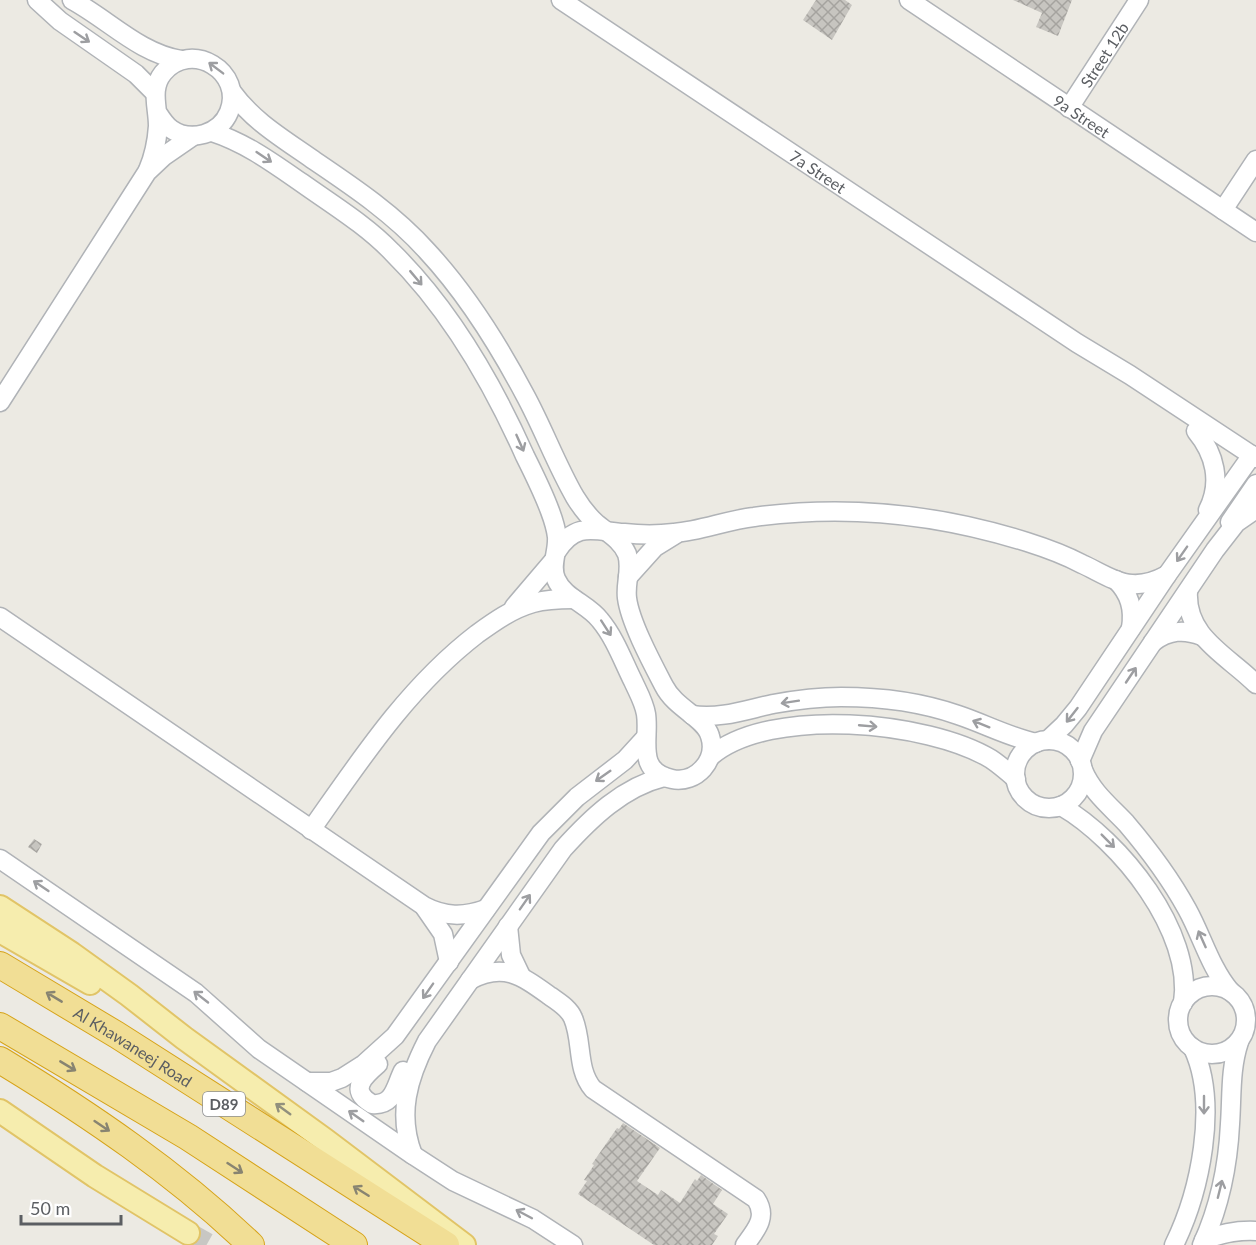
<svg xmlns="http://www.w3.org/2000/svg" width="1256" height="1245" font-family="Lato,sans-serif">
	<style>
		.building { fill: url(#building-cross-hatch) }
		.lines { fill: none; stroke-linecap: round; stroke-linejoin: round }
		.major-tunnel { stroke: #c8c7c3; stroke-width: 22; stroke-dasharray: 22 11; stroke-linecap: butt }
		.minor-casing { stroke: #b0b3b7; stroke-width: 21 }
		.major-casing { stroke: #e1c467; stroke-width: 26 }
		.highway-casing { stroke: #d6a319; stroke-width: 28 }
		.minor { stroke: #fff; stroke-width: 18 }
		.major { stroke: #f6edae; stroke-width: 22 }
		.highway { stroke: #f1de95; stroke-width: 26 }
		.oneway { stroke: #9d9ea1 }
		.oneway2 { stroke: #888471 }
		.oneway3 { stroke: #91907d }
		.labels { text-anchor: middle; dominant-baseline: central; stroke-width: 4.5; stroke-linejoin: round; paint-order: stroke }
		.shield { fill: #fff; stroke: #8c8e91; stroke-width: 1.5 }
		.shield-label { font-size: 15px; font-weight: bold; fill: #5b5e62 }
		.street-label { font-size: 16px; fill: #5b5e62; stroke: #fff }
	</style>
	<defs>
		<pattern id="building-cross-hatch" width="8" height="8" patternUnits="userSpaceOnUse" patternTransform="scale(1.5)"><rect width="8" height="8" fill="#c7c5c0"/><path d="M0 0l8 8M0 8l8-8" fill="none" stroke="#a5a39f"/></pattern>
	</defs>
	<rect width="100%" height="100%" fill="#eceae3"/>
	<path class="building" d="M816,0H845L852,5L832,40L803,20Z
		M1013,0H1072L1058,36L1036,27L1042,13Z
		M34,839L42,844L37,853L28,847Z
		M623,1123L660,1148L637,1181L658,1195L661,1190L680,1203L695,1179L697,1181L701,1175L722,1190L713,1204L728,1214L714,1234L718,1236L712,1245H654L578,1194L587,1181L584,1180L594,1165L592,1164L617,1128L619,1129Z"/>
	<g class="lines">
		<path class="major-tunnel" d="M188,1233L209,1245"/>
		<defs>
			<g id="minor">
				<path d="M37,0L60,21L136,74L155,93"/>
				<path d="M72,0C109,20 139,53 181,60"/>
				<path id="s1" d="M561,0L1077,343L1130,375L1256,458"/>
				<path id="s2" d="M909,0L1256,232"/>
				<path id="s3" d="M1069,108L1139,0"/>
				<path d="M212,132C246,143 273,163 302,183C333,205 366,225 392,252C450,309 492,382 525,456C534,474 543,492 550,511C553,519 556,528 557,537C558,552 550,565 556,579C564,598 588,604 600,620C615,638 623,661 633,681C638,692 644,702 646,714C650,739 635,771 672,779C696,784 718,760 710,736C705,718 675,708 664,686C652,663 630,622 627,598C625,583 632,569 627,554C621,540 608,533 597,524C588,516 581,507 575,497C556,464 543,428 525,395C498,344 466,293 427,251C394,214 352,186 312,159C282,138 253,121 232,92"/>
				<path d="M148,170C154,156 157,141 158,126C158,107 150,89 163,73C191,39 245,72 229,112C220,134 191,143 171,129C165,125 161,118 157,112"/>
				<path d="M1223,210L1256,160"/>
				<path d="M0,402L147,172L164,156L193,136"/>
				<path d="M1196,431C1215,454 1222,482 1208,510"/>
				<path d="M1230,522L1256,484"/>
				<path d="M557,551C576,521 594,531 624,533C641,535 658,535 674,533C701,531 727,520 754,517C847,504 938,514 1027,542C1046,548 1065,555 1082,564C1098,571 1115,583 1132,584C1145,585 1156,581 1167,575"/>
				<path d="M628,577L655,547L676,534"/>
				<path d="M1116,580C1130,594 1134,609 1131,628"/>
				<path d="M1188,591C1185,637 1227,655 1256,684"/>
				<path d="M514,607L554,560"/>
				<path d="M0,617L424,906C445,917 464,917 486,909"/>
				<path d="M1153,642C1169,630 1184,629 1202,636"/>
				<path d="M692,715C721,719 745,710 773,704C795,700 818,697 841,697C880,697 921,702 958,715C985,724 1009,737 1036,743"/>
				<path d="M1048,740L1064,725L1078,708L1167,575L1252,455"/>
				<circle cx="1049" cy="774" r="34"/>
				<path d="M711,756C770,706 928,721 991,759C1000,765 1008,772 1016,779"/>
				<path d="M1080,761L1093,731L1215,550L1236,523L1256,509"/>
				<path d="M1083,770C1092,792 1110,806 1126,823C1149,850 1170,878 1187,909C1202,936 1210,967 1230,991"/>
				<path d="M1061,806C1120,840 1194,932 1183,1003"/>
				<path d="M311,830C361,759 408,687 477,634C495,621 512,609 533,603C547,599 560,599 574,599"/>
				<path d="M0,859L196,993L259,1049L413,1155L453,1181L533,1219L573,1245"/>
				<path d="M425,908L443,934L449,962"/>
				<path d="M508,926L511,955L521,976"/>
				<path d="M470,980C504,962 522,976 550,996C558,1002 569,1008 573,1018C583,1041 576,1069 593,1089L756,1199C768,1217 756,1230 745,1245"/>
				<circle cx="1212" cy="1020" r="34"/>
				<path d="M378,1064C364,1076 348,1090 372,1104C394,1106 395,1087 403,1071"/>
				<path d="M307,1082H331L342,1078L364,1064L395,1036L541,833L577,797L625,760L646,737"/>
				<path d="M413,1155C397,1114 408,1078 427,1041L563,849C591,818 623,787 664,777"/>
				<path d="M1204,1240C1222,1233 1237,1230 1256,1231"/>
				<path d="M1174,1245C1200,1192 1219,1104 1193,1048"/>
				<path d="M1202,1245C1219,1208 1228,1165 1230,1124C1232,1096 1230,1069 1239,1042"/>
			</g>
			<path id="major" d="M0,907L72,954L129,995L184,1038L325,1140L464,1245
				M0,931L90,983
				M0,1111L95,1176L188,1233"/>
			<g id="highway">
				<path id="s4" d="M0,965L117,1035L446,1245"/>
				<path d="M0,1026L188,1137L354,1245"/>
				<path d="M0,1060C89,1114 176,1173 251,1245"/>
			</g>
		</defs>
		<use href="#minor" class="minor-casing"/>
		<use href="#major" class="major-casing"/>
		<use href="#highway" class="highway-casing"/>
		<use href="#minor" class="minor"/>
		<use href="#major" class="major"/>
		<use href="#highway" class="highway"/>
	</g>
	<defs><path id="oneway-shaft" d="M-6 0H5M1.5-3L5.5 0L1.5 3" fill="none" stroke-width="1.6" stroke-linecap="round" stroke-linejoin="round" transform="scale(1.5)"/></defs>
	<g class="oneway">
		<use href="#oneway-shaft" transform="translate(82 37) rotate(34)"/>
		<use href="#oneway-shaft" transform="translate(216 68) rotate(-143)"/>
		<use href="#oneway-shaft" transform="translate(264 157) rotate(34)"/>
		<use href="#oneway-shaft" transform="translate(416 278) rotate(50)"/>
		<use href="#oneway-shaft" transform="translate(520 443) rotate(66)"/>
		<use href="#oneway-shaft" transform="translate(1182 554) rotate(125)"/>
		<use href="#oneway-shaft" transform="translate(606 628) rotate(57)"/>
		<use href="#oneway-shaft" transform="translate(1131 675) rotate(-56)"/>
		<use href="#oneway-shaft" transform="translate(790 702) rotate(171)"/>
		<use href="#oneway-shaft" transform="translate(1072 715) rotate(128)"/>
		<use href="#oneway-shaft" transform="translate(981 724) rotate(-158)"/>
		<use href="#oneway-shaft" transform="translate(868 726) rotate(5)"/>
		<use href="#oneway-shaft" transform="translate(603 776) rotate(145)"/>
		<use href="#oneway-shaft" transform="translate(1108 841) rotate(45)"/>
		<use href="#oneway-shaft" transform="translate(41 886) rotate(-146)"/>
		<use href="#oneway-shaft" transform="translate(525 902) rotate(-55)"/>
		<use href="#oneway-shaft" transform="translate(1202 939) rotate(-114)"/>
		<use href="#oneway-shaft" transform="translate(428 991) rotate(125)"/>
		<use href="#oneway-shaft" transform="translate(201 997) rotate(-142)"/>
		<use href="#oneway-shaft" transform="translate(1204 1105) rotate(90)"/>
		<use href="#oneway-shaft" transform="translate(356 1116) rotate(-145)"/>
		<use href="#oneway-shaft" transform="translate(1220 1189) rotate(-76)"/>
		<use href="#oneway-shaft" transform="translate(524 1214) rotate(-152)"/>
	</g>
	<g class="oneway2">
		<use href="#oneway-shaft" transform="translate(54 997) rotate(-149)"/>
		<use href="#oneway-shaft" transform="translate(68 1066) rotate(31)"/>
		<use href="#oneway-shaft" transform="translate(102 1126) rotate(34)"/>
		<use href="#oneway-shaft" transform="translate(235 1168) rotate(33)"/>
		<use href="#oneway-shaft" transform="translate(361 1191) rotate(-148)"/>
	</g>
	<use class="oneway3" href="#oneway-shaft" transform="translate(283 1109) rotate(-144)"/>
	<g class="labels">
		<rect class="shield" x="203" y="1092" width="42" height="24" rx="4.5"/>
		<g class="shield-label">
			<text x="224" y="1104">D89</text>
		</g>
		<g class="street-label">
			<text stroke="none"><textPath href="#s3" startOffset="64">Street 12b</textPath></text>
			<text stroke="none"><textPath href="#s2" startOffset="208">9a Street</textPath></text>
			<text stroke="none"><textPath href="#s1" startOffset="309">7a Street</textPath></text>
			<text stroke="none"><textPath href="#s4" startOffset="156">Al Khawaneej Road</textPath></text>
		</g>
	</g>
	<path d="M21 1215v9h100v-9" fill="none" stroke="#5b5e62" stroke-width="3"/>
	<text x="30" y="1215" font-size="18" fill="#5b5e62" stroke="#ffffff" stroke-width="4.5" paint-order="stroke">50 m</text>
</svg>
